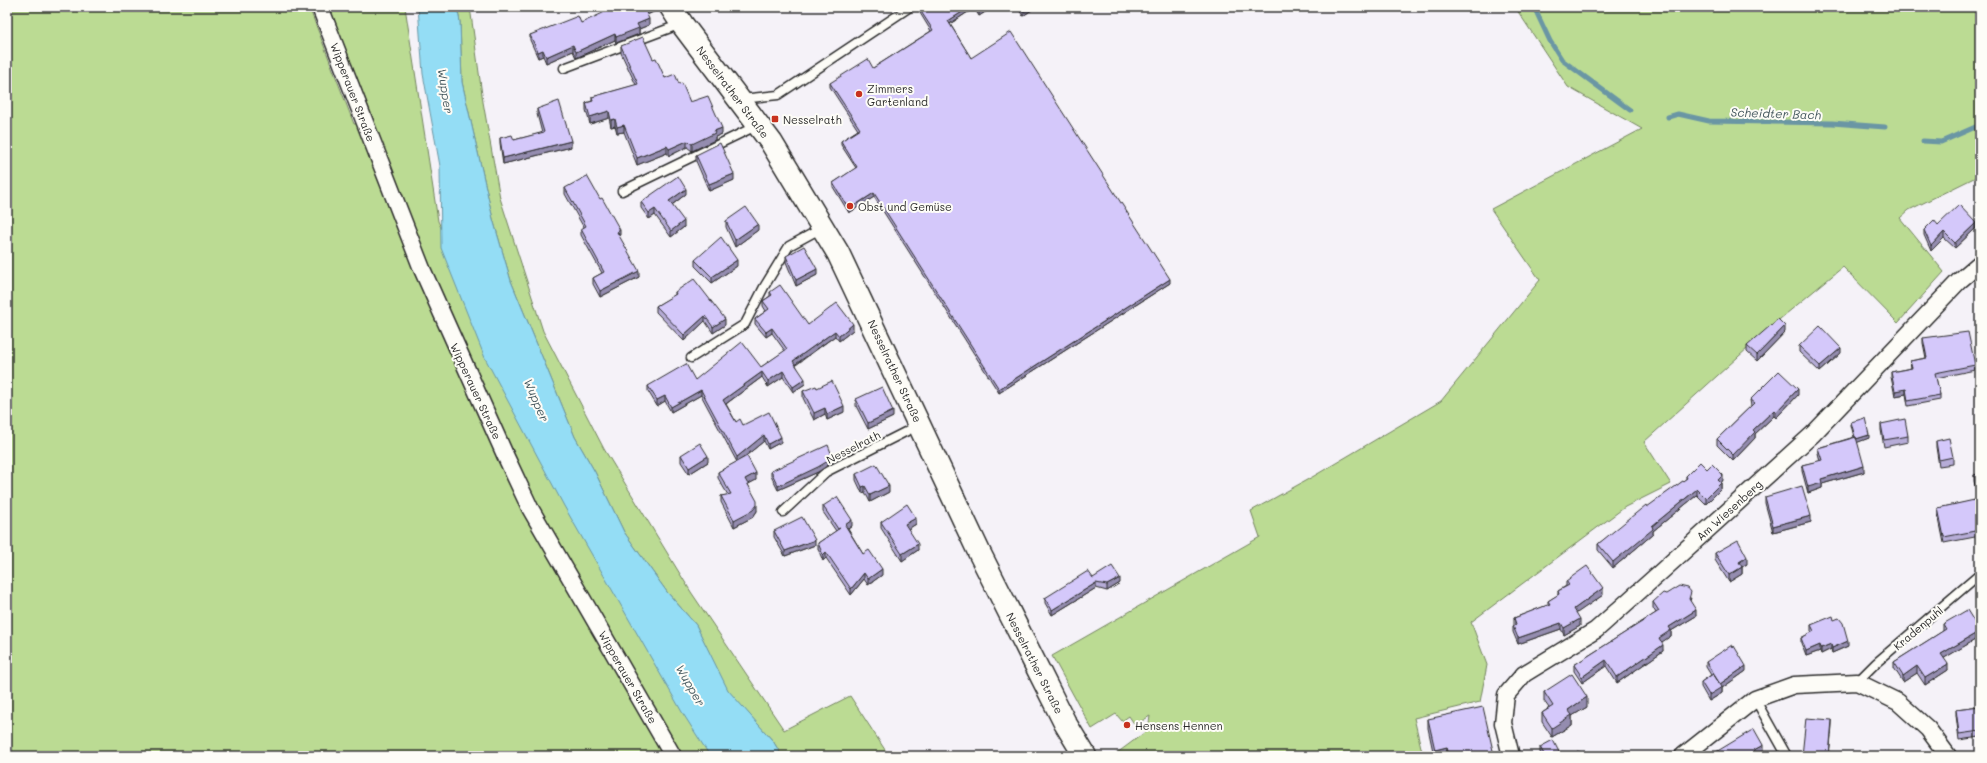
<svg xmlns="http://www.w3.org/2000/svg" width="1987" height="763" font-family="Mali,sans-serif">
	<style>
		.green { fill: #bbdb93; stroke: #73835f }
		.water { fill: #94ddf5; stroke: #6a96a4 }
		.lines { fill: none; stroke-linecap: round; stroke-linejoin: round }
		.stream { stroke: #6a96a4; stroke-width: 5 }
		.lane-casing { stroke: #2b2b2b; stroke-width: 11 }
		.street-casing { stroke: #2b2b2b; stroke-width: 19 }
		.secondary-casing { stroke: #2b2b2b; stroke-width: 25 }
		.lane { stroke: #fdfcf7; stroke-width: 8 }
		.street { stroke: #fdfcf7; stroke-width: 16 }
		.secondary { stroke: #fdfcf7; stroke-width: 22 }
		.wall { fill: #b6acd7; stroke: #2b2b2b }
		.shaded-wall { fill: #948caf; stroke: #2b2b2b }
		.building { fill: #d4c8fa; stroke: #2b2b2b }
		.poi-dot { fill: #c8321e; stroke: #fdfcf7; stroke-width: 1.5 }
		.labels { text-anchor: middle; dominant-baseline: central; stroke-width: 4; stroke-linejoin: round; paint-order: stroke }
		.poi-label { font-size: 11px; fill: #2b2b2b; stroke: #fdfcf7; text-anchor: start }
		.street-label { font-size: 11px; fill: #2b2b2b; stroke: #fdfcf7 }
		.water-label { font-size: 12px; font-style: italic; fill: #45585e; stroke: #fdfcf7 }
	</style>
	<rect width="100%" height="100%" fill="#f5f2f8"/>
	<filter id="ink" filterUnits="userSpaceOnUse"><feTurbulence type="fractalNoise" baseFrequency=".025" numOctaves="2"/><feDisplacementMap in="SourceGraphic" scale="8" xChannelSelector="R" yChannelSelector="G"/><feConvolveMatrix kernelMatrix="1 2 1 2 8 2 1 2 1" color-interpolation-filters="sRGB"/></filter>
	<g filter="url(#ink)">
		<path class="green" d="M7,7H309L354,124L374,121L329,7H405L438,221L541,452L718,756H7V679L9,678L7,664Z
			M457,7H470L483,102L500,198L543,331L604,449L691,592L784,730L850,696L889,756H782L773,741L727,690L696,625L667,592L624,532L595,472L575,437L511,281L493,219L462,82L460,22Z
			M1515,7H1980V175L1909,210L1900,218L1944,272L1898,323L1843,267L1780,319L1644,442L1671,484L1625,507L1471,622L1487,665L1480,702L1414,718L1423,756H1113L1148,730L1150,716L1135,725L1129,716L1122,721L1116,714L1092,729L1052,656L1260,537L1251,511L1314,476L1441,401L1540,280L1491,209L1642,129L1568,87Z"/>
		<path class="water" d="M418,7H457L460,22L462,82L493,219L511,281L575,437L595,472L624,532L667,592L696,625L728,690L773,741L782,756H710L682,712L564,506L485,358L441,248L440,166L423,74Z"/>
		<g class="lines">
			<path class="stream" d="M1534,7L1550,41L1562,60L1630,110
				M1668,117L1678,114L1709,121L1832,123L1885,127
				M1923,141L1941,142L1980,125"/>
			<defs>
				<path id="lane" d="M564,68L681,24
					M742,99L778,95L910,7
					M622,191L756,126
					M691,358L745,324L764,287L789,246L822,228
					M783,512L826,472L919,425
					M1857,682L1876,663L1980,574
					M1755,699L1787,756"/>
				<path id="street" d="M320,7L422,269L506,457L530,508L673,756
					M1511,756L1503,723L1506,695L1524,674L1596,630L1663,570L1813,434L1959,281L1980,263
					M1683,756L1755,699L1794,685L1857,682L1898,702L1928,729L1948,756"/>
				<path id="secondary" d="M671,7L682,24L771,142L838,253L979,552L1065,723L1085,756"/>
			</defs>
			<use href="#lane" class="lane-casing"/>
			<use href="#street" class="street-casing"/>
			<use href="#secondary" class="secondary-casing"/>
			<use href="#lane" class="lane"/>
			<use href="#street" class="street"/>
			<use href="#secondary" class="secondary"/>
		</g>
		<path class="wall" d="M657,7V10L647,15L649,25L639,29V34L616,43L615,40L576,58L573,51L546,63L543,56L538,58L530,40V35L581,23Z
			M924,7H993L979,16L974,8L950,24L971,58L1170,283L999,393L874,197L849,213L833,187V183L856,168L841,145V141L858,130L830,87V83L873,68L931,31L920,13V10Z
			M1017,7H1036L1023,16Z
			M621,46L653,59L665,78L679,84L690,102L722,134L715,137V140L692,151L687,147L669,156L667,153L637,165L624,132L617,133L615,126L611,127L609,118L590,124L586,110V103L592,101V97L636,85L621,53Z
			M537,109L571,147L503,164L500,143V138L514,140L542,133L537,114Z
			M696,155L734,180L709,191L696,161Z
			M565,188L619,237L639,277L600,297L593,284V278L602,273L581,235V229L584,228L565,194Z
			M686,194L672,205L684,227L671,237L655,215L649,219L641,208V202Z
			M726,221L758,230L735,247L726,227Z
			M1938,225L1976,228L1955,248L1944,238L1931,251L1924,235V230Z
			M786,256L817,275L796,286L786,262Z
			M695,260L737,266L712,283L695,266Z
			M675,292L725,325L713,333L705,321L684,341L656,312V306L675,295Z
			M770,292L808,325L853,330L839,341L835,336L796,365L805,384L793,392L783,377L768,387L762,377L726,404L736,422L781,442L768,449L764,441L742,459L756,480L748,484L757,511L753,517L734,527L721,502V496L728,495L718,478V472L737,462L701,395L671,412L665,401L657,406L648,391V386L695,380L761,367L785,351L772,333L766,337L755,324V319L766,311L763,306V301L770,296Z
			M1785,332L1757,361L1747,352V346Z
			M1923,338L1975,365V370L1936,378L1940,395V400L1908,406L1906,394L1895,396L1891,377V372L1911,368L1910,361L1926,358L1923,343Z
			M1799,346L1841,353L1820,372L1799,352Z
			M817,388L844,412L827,420L825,414L814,420L803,398V391Z
			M1798,395L1776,418L1774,416L1755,434V438L1733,461L1717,445V439L1751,406L1750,400Z
			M856,399L893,417L868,429L856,406Z
			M1851,422L1869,438L1857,442L1864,472L1822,484V488L1808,493L1802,471V465L1820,461L1818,453V448L1854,437L1851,425Z
			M1881,424L1908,436V442L1884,447L1881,430Z
			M1936,441L1953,457V464L1939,466L1936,447Z
			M681,455L708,462L689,474L681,462Z
			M833,462L818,472L778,490L771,476V471Z
			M1707,469L1723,480L1721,483V489L1706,504L1697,495L1653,531V534L1613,568L1598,550V544L1686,479V476Z
			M1980,473V536L1944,543L1938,514V508L1978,500L1974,481V475Z
			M856,474L889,492L870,502L865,492L862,493L856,480Z
			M1765,497L1811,522L1773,532L1765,503Z
			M823,506L852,526L848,529L863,554L882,575L868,585L864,579L851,595L826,558L823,561L818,549V543L836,531L823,512Z
			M881,522L916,524L908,529L918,550L902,561L881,528Z
			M774,531L815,545L785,556L774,537Z
			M1715,553L1747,564L1742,567V574L1729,582L1715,560Z
			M1093,578L1120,583L1107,591L1096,588L1052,615L1045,603V598Z
			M1566,581L1603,595L1576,613L1580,626L1564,635L1561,629L1518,644L1513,632V626L1514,625V618L1548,605V601L1558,595V591L1566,586Z
			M1691,598L1690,601L1696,616L1671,631V636L1661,642L1663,651L1617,683L1606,666L1582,683L1574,671V665L1656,613L1653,608V602Z
			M1834,620L1848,646L1832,653L1831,649L1821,654L1820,651L1806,656L1801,643V638L1812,632L1811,631V625Z
			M1943,624L1980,630V637L1944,658L1948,670L1925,685L1917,673L1903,682L1894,668V662L1943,631Z
			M1706,662L1746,671L1722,688V693L1709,701L1701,687V682L1711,675L1706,667Z
			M1544,692L1587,707L1572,716V725L1552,737L1542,722V713L1549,708L1544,701Z
			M1980,706V737L1959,740L1956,715V709Z
			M1428,719L1494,755L1507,756H1434L1428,728Z
			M1540,747L1561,756H1542L1540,752Z"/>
		<path class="shaded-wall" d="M651,7H657V10L645,16V10Z
			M970,7H974V8L948,25V21Z
			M987,7H993L979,16V12Z
			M1031,7H1036L1023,16V12Z
			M649,19V25L639,29V34L616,43V37L637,24Z
			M615,34V40L576,58V52Z
			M573,45V51L546,63V57Z
			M543,50V56L538,58V52Z
			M609,111V118L590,124V117Z
			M615,119V126L611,127V120Z
			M624,125V132L617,133V127Z
			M722,128V134L715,137V140L692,151V144L714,131Z
			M571,141V147L503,164V158Z
			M687,141V147L669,156V149Z
			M667,146V153L637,165V158Z
			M734,174V180L709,191V184Z
			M686,189V194L669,207V201Z
			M874,193V197L849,213V209Z
			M655,209V215L649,219V213Z
			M684,221V227L671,237V231Z
			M1976,223V228L1955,248V243Z
			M758,224V230L735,247V240Z
			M620,230V236L617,232Z
			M1944,232V238L1931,251V246Z
			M737,260V266L712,283V277Z
			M817,269V275L796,286V280Z
			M639,271V277L600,297V291Z
			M1170,279V283L999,393V389Z
			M705,316V321L684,341V335Z
			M725,319V325L713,333V327Z
			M853,324V330L839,341V336Z
			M1785,326V332L1757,361V355Z
			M772,328V333L766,337V332Z
			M835,331V336L793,366V361Z
			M1841,348V353L1820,372V366Z
			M783,371V377L768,387V381Z
			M762,372V377L723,406V400Z
			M805,379V384L793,392V387Z
			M1798,389V395L1776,418V412Z
			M1906,389V394L1895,396V391Z
			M701,390V395L671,412V407Z
			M665,396V401L657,406V400Z
			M844,406V412L827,420V414Z
			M825,408V414L814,420V413Z
			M1774,410V416L1755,434V438L1733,461V455L1753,430Z
			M893,411V417L868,429V423Z
			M764,435V441L737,463V457Z
			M1869,435V438L1856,443V439Z
			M781,437V442L768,449V444Z
			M708,456V462L689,474V468Z
			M833,458V462L818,472L778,490V486Z
			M1864,466V472L1822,484V488L1808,493V487L1821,479Z
			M756,473V480L745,486V479Z
			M1723,475V480L1721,483V489L1706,504V498L1718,480Z
			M865,486V492L862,493V487Z
			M889,486V492L870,502V495Z
			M1697,489V495L1653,531V534L1613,568V562L1652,526Z
			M757,505V511L753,517L734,527V520Z
			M1811,516V522L1773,532V526Z
			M916,518V524L905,531V524Z
			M852,520V526L845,531V525Z
			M815,540V545L785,556V551Z
			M918,544V550L902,561V554Z
			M826,552V558L823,561V555Z
			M1747,557V564L1739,568V562Z
			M1742,567V574L1729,582V575Z
			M882,569V575L868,585V579Z
			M864,573V579L851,595V589Z
			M1120,578V583L1107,591V585Z
			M1096,583V588L1052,615V610Z
			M1603,588V595L1574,615V609Z
			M1696,610V616L1671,631V636L1659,644V638L1669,627Z
			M1580,619V626L1564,635V628Z
			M1561,623V629L1518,644V638Z
			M1980,631V637L1941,660V654Z
			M1848,641V646L1832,653V648Z
			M1831,644V649L1821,654V648Z
			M1663,645V651L1617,683V677Z
			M1820,645V651L1806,656V651Z
			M1606,660V666L1582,683V677Z
			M1948,664V670L1925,685V678Z
			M1746,666V671L1722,688V693L1709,701V695L1720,684Z
			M1917,666V673L1903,682V676Z
			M1587,697V707L1572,716V725L1552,737V728L1568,710Z
			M1832,720V726L1829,756Z
			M1763,745V751L1754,756V750Z
			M1447,747V756H1435V750Z"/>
		<path class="building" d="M616,7H651L645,10L649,19L637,24L639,28L616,37L615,34L576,52L573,45L546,57L543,50L538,52L530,35L578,16L581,23Z
			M924,7H970L948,21L971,58L1011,32L1170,279L999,389L874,193L849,209L833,183L857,167L841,141L860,129L830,83L868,59L873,68L933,30L920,10Z
			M976,7H987L979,12Z
			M1020,7H1031L1023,12Z
			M643,37L653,59L656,58L665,78L675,74L679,84L682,83L690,102L708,96L722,128L714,131L715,133L692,144L687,141L669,149L667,146L637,158L624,125L617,127L615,119L611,120L609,111L590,117L586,103L593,101L592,97L638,84L621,46Z
			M559,101L571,141L503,158L500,138L512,135L514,140L544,132L537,109Z
			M720,143L734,174L709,184L696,155Z
			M587,176L600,199L602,198L620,230L617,232L639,271L600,291L593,278L604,272L581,229L586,226L565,188Z
			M678,176L686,189L669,201L684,221L671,231L655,209L649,213L641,202Z
			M1959,205L1976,223L1955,243L1944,232L1931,246L1924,230L1934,220L1938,225Z
			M746,207L758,224L735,240L726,221Z
			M721,237L737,260L712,277L695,260Z
			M804,246L817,269L796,280L786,256Z
			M694,279L725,319L713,327L705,316L684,335L656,306L676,294L675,292Z
			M780,285L808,325L837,303L853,324L839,336L835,331L793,361L805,379L793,387L783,371L768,381L762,372L723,400L736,422L740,419L743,425L769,412L781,437L768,444L764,435L737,457L701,390L671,407L665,396L657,400L648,386L686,364L695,380L742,342L761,367L787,349L772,328L766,332L755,319L769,309L763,301L772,295L770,292Z
			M1778,319L1785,326L1757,355L1747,346Z
			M1820,326L1841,348L1820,366L1799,346Z
			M1968,332L1975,365L1935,373L1940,395L1908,401L1906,389L1895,391L1891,372L1912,368L1910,361L1927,358L1923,338Z
			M1779,371L1798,389L1776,412L1774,410L1753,430L1755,432L1733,455L1717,439L1754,403L1750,400Z
			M832,381L844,406L827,414L825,408L814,413L803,391L816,386L817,388Z
			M882,387L893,411L868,423L856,399Z
			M1865,418L1869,435L1856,439V437H1855L1851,422Z
			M1905,419L1908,436L1884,440L1881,424Z
			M1856,437L1864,466L1821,479L1822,483L1808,487L1802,465L1822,460L1818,448Z
			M1949,438L1953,457L1939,460L1936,441Z
			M700,443L708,456L689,468L681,455Z
			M828,445L833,458L818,467L778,486L771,471Z
			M747,456L756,473L745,479L757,501V505L753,510L734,520L721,496L731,494L718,472Z
			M1700,462L1707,469L1712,464L1723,475L1718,480L1721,483L1706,498L1697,489L1652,526L1653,529L1613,562L1598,544L1646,505L1647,507L1687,478L1686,476Z
			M876,464L889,486L870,495L865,486L862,487L856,474Z
			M1980,473V530L1944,537L1938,508L1979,499L1974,475Z
			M1802,486L1811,516L1773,526L1765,497Z
			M837,497L852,520L845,525L863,554L869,550L882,569L868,579L864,573L851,589L826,552L823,555L818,543L840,528L838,529L823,506Z
			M907,504L916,518L905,524L918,544L902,554L881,522Z
			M802,517L815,540L785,551L774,531Z
			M1738,540L1747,557L1739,562L1742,567L1729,575L1715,553Z
			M1112,566L1120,578L1107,585L1096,583L1052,610L1045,598L1088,571L1093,578Z
			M1587,566L1603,588L1574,609L1580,619L1564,628L1561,623L1518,638L1513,626L1516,624L1514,618L1550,604L1548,601L1559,594L1558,591L1569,585L1566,581Z
			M1679,586L1688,588L1691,592L1689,599L1696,610L1669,627L1671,630L1659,638L1663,645L1617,677L1606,660L1582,677L1574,665L1659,611L1653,602L1663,593L1666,594Z
			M1967,610L1980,631L1941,654L1948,664L1925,678L1917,666L1903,676L1894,662L1946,629L1943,624Z
			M1833,616L1834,620L1839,618L1843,623L1848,641L1832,648L1831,644L1821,648L1820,645L1806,651L1801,638L1814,631L1811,625Z
			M1732,645L1733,648L1734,646L1746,666L1720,684L1706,662Z
			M1572,674L1587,697L1568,710L1572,715L1552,728L1542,713L1553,706L1544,692Z
			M1713,674L1722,687L1709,695L1701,682Z
			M1980,706V731L1959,734L1956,709Z
			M1483,707L1494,755L1503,752L1507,756H1449L1447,747L1435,750L1428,719Z
			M1806,718L1832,720L1829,756H1802Z
			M1754,729L1763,745L1754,750L1758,756H1719L1716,752Z
			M1553,740L1561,756H1545L1540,747Z
			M1624,749L1627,756H1613Z
			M1579,751L1582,756H1570Z"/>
	</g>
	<g class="poi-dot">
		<circle cx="859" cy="94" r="4"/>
		<rect x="771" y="115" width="8" height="8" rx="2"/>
		<circle cx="850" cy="206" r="4"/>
		<circle cx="1127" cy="725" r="4"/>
	</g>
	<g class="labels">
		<g class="poi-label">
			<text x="867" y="88">Zimmers<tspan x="867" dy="13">Gartenland</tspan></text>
			<text x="783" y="119">Nesselrath</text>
			<text x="858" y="206">Obst und Gemüse</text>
			<text x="1135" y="725">Hensens Hennen</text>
		</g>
		<g class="street-label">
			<text transform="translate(353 92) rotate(69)">Wipperauer Straße</text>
			<text transform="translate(733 92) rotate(53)">Nesselrather Straße</text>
			<text transform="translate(895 371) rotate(65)">Nesselrather Straße</text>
			<text transform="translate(476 391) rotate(65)">Wipperauer Straße</text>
			<text transform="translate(853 447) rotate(-27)">Nesselrath</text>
			<text transform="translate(1729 510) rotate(-42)">Am Wiesenberg</text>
			<text transform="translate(1918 628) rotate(-40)">Kradenpuhl</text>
			<text transform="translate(1035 663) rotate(63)">Nesselrather Straße</text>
			<text transform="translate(628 677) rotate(60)">Wipperauer Straße</text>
		</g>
		<g class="water-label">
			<text transform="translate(446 91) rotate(81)">Wupper</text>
			<text transform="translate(1776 113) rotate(2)">Scheidter Bach</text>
			<text transform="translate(537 400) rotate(67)">Wupper</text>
			<text transform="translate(691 685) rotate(60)">Wupper</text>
		</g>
	</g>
	<rect width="1987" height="763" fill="none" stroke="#fdfcf7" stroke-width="24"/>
	<rect x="12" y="12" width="1963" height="739" fill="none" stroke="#2b2b2b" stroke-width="1.5" filter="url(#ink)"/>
</svg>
